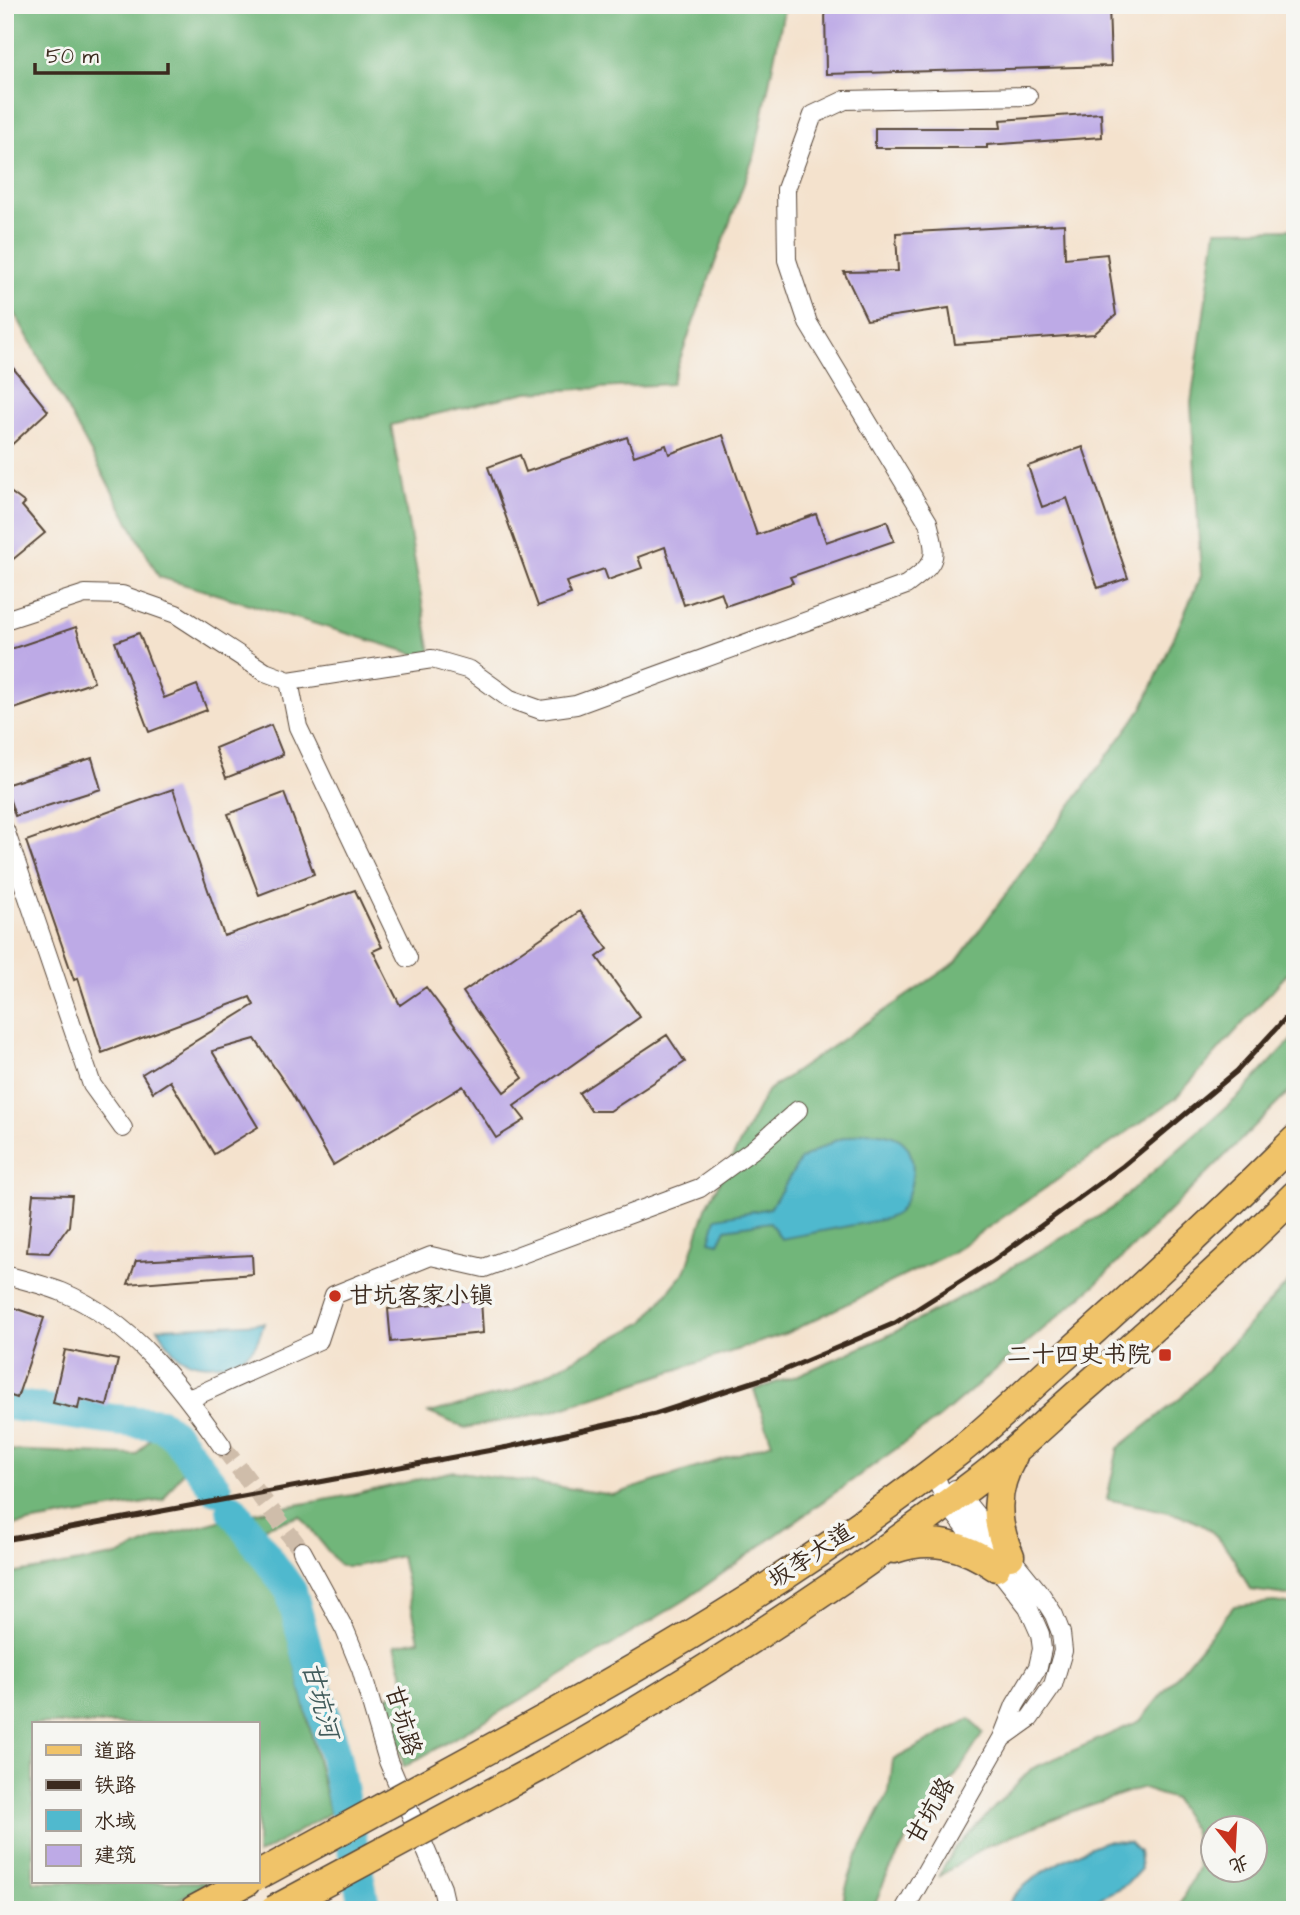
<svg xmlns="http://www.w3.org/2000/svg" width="1300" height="1915" font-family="'Architects Daughter','LXGW WenKai TC',sans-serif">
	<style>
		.forest { fill: #71b67a; stroke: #56704c; stroke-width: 2; fill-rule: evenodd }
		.water { fill: #50b9ce; stroke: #467276; stroke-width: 2 }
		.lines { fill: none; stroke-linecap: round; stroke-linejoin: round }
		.river { stroke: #50b9ce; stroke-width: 32 }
		.building { fill: #bdaae6 }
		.street-tunnel { stroke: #cfbdaa; stroke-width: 18; stroke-dasharray: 18 9; stroke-linecap: butt }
		.street-casing { stroke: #574638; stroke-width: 20 }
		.primary-casing { stroke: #574638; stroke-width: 31 }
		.street { stroke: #fff; stroke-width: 18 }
		.primary { stroke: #f0c369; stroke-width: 28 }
		.rail { stroke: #3b2a1e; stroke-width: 5 }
		.primary-bridge-casing { stroke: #574638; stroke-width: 31; stroke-linecap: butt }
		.primary-bridge { stroke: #f0c369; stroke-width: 28 }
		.poi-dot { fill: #c8321e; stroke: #f6f6f2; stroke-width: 2.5 }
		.labels { text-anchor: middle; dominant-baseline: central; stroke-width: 7; stroke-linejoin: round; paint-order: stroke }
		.poi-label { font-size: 24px; fill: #3b2a1e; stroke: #f6f6f2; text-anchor: start }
		.street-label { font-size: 24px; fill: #3b2a1e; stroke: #f6f6f2 }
		.water-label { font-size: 26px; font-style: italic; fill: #425c5c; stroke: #f6f6f2 }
	</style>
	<rect width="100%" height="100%" fill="#f6f6f2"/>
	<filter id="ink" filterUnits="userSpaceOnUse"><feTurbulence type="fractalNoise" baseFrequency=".0143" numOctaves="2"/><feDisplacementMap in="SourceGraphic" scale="14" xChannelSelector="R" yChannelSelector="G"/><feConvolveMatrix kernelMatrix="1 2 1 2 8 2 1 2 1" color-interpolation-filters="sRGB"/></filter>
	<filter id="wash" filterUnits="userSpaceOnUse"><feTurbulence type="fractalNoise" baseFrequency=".00686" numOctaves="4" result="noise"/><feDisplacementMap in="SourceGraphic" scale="28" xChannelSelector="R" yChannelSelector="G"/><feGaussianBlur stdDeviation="1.57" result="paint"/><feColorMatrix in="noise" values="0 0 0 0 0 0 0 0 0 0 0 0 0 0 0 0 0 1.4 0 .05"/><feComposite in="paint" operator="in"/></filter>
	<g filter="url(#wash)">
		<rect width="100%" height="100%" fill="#f4e2cd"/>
		<path class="forest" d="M5,5H785L755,153L671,384L527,392L391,425L432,659L159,577L5,295Z
			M1295,229V965L1175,1099L951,1253L787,1333L553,1411L465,1428L429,1413L514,1391L644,1322L686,1270L706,1208L767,1091L956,962L1143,707L1201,576L1191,403L1216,230Z
			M1295,1036V1086L1096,1284L939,1418L687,1599L538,1690L404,1767L387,1697L407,1690L395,1645L419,1640L401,1556L356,1566H340L300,1516L241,1534L275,1581L330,1813L257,1855V1724H33V1882H210L160,1910H5V1575L120,1555L160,1537L245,1514L352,1495L454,1471L613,1495L772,1443L754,1390L796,1376L885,1337L954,1301L1111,1209L1239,1096Z
			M1295,1275V1596L1250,1590C1240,1569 1229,1547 1211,1531C1188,1512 1136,1506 1107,1499L1118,1448L1182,1397Z
			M158,1430L177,1448L185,1468L163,1500L5,1527V1450L136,1455Z
			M1274,1602L1295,1605V1910H1171L1178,1907L1198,1868L1194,1832L1174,1799L1140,1788L1070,1812L987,1846L938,1877L955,1848L1031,1769L1140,1721L1234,1606ZM1212,1828H1254V1870H1212Z
			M970,1719L983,1733L959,1771L908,1837L886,1877L873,1910H842L845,1891L856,1858L889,1792L893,1760Z"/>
		<path class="water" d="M866,1132C878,1133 889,1133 899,1139C921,1153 913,1194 899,1211C896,1215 889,1217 885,1219L781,1239L770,1222L726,1229L719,1243L710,1241L716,1218L770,1208L801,1159L836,1140Z
			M264,1323C261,1331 259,1341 253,1348C237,1366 197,1371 177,1355C169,1348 164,1337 158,1328Z
			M1106,1841L1129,1842L1139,1852L1141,1869L1127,1884L1077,1910H1006C1015,1881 1079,1851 1106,1841Z"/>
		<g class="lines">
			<path class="river" d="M5,1404L114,1420L161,1424L176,1437L216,1489
				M232,1509L291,1591L335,1756L365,1910"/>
		</g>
		<g id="blocks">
			<path class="building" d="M825,5H1109L1111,66L826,74Z
				M1101,113L1102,137L987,145V148H875V128H1001L1000,120Z
				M1064,224L1065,258L1107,254L1116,315L1094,334L955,344L949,308L867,320L844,272L898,271L896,233Z
				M5,358L48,411L5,451Z
				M723,435L757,535L816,514L826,542L887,521L894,541L790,577L793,583L726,606L721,592L684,605L665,547L638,557L642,568L608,580L604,569L566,582L571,594L538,606L488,467L520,455L526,472L627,437L634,456L666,445L669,454Z
				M1083,447L1128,578L1098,588L1067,498L1042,507L1028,466Z
				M5,488L25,503L22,506L45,533L5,566Z
				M76,627L94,682L5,712V651Z
				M139,633L164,698L197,685L207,710L149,732L115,642Z
				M271,725L283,755L226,778L215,748Z
				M92,758L101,789L15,816L5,785Z
				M173,789L224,936L355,890L382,947L373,951L400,1005L426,987L504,1092L523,1078L463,992L580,911L608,949L597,957L640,1017L514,1106L525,1120L496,1138L463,1086L333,1165L289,1089L255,1039L212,1051L258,1127L214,1154L170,1081L153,1092L142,1074L254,1005L250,997L102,1053L78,978L74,980L26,841Z
				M284,793L314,874L259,895L228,814Z
				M667,1035L685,1062L610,1111H591L579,1093Z
				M33,1194L72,1195L69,1226L49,1253L27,1252Z
				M252,1255L253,1274L128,1284L136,1261Z
				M481,1299L483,1333L391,1342L388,1309Z
				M5,1305L44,1318L17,1398L5,1394Z
				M65,1350L118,1360L107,1406L80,1399L78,1409L53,1403Z"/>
		</g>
	</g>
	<g filter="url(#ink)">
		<use href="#blocks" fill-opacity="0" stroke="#574638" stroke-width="2"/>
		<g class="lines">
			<path class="street-tunnel" d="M222,1446L302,1551"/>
			<defs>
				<path id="street" d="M5,620L85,594L122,595L176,614L265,672L289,681L432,659L470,670L510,699L541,710L576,705L906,585C937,562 938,560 928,522L808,323L787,260L786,189L813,115L845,100L1028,96
					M289,681L298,727L408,958
					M5,830L92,1085L123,1128
					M5,1275C24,1280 44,1285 62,1292C132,1321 180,1386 222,1446
					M189,1399L319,1340L334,1295L431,1256L484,1268L700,1188L755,1148L798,1110
					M955,1489L1042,1596L1054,1615L1061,1633L1063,1651L1053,1685L1030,1718L1002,1738
					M302,1551L345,1630L361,1669L388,1761L442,1888L447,1910
					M904,1910L1002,1738L1015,1705L1038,1667L1042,1649L1040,1634L1028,1607L947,1504L933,1471"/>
				<path id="primary" d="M894,1549C932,1536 964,1545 996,1567
					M1010,1556C994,1521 994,1490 1013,1456
					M517,1734C670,1651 820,1560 958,1452C993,1425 1026,1391 1060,1361C1140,1289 1219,1216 1295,1140
					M538,1768C692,1681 840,1587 980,1479C1018,1450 1052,1416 1088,1385C1158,1324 1229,1261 1295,1195
					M194,1910L246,1882"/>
			</defs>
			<use href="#street" class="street-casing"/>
			<use href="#primary" class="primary-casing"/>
			<use href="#street" class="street"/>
			<use href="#primary" class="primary"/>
			<path class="rail" d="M5,1540L508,1447L655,1414L768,1377L895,1323L994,1260L1123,1166L1237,1071L1295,1008"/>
			<defs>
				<path id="primary-bridge" d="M257,1876L517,1734
					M274,1910L538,1768"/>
			</defs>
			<use href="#primary-bridge" class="primary-bridge-casing"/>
			<use href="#primary-bridge" class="primary-bridge"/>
		</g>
	</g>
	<g class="poi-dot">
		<circle cx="335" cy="1296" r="7"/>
		<rect x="1158" y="1348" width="14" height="14" rx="3.5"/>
	</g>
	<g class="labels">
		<g class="poi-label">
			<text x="349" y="1296">甘坑客家小镇</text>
			<text x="1151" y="1355" text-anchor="end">二十四史书院</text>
		</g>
		<g class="street-label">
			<text transform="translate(811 1556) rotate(-34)">坂李大道</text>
			<text transform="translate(403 1721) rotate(73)">甘坑路</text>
			<text transform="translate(931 1811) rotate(-60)">甘坑路</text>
		</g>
		<g class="water-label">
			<text transform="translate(320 1700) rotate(75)">甘坑河</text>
		</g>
	</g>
	<rect width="1300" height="1915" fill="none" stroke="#f6f6f2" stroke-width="28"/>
	<rect x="32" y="1722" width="228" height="161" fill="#f6f6f2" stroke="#aba49d" stroke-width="2"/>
	<rect x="46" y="1745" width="35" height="10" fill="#f0c369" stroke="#aba49d" stroke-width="2"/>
	<text x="94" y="1758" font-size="21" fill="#3b2a1e">道路</text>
	<rect x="46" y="1780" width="35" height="10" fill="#3b2a1e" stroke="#aba49d" stroke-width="2"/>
	<text x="94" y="1792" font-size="21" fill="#3b2a1e">铁路</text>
	<rect x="46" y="1810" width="35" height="21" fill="#50b9ce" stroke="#aba49d" stroke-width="2"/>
	<text x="94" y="1828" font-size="21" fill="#3b2a1e">水域</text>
	<rect x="46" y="1845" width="35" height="21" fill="#bdaae6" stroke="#aba49d" stroke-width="2"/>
	<text x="94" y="1862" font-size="21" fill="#3b2a1e">建筑</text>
	<g transform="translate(1234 1849) rotate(162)"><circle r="33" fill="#f6f6f2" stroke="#aba49d" stroke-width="2"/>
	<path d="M0-5L12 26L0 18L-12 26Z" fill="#c8321e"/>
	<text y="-10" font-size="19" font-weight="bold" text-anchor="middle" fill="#3b2a1e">北</text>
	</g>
	<path d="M35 63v10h133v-10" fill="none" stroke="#3b2a1e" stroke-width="3.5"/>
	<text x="46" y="63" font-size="21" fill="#3b2a1e" stroke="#f6f6f2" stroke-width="5" paint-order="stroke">50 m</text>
</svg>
